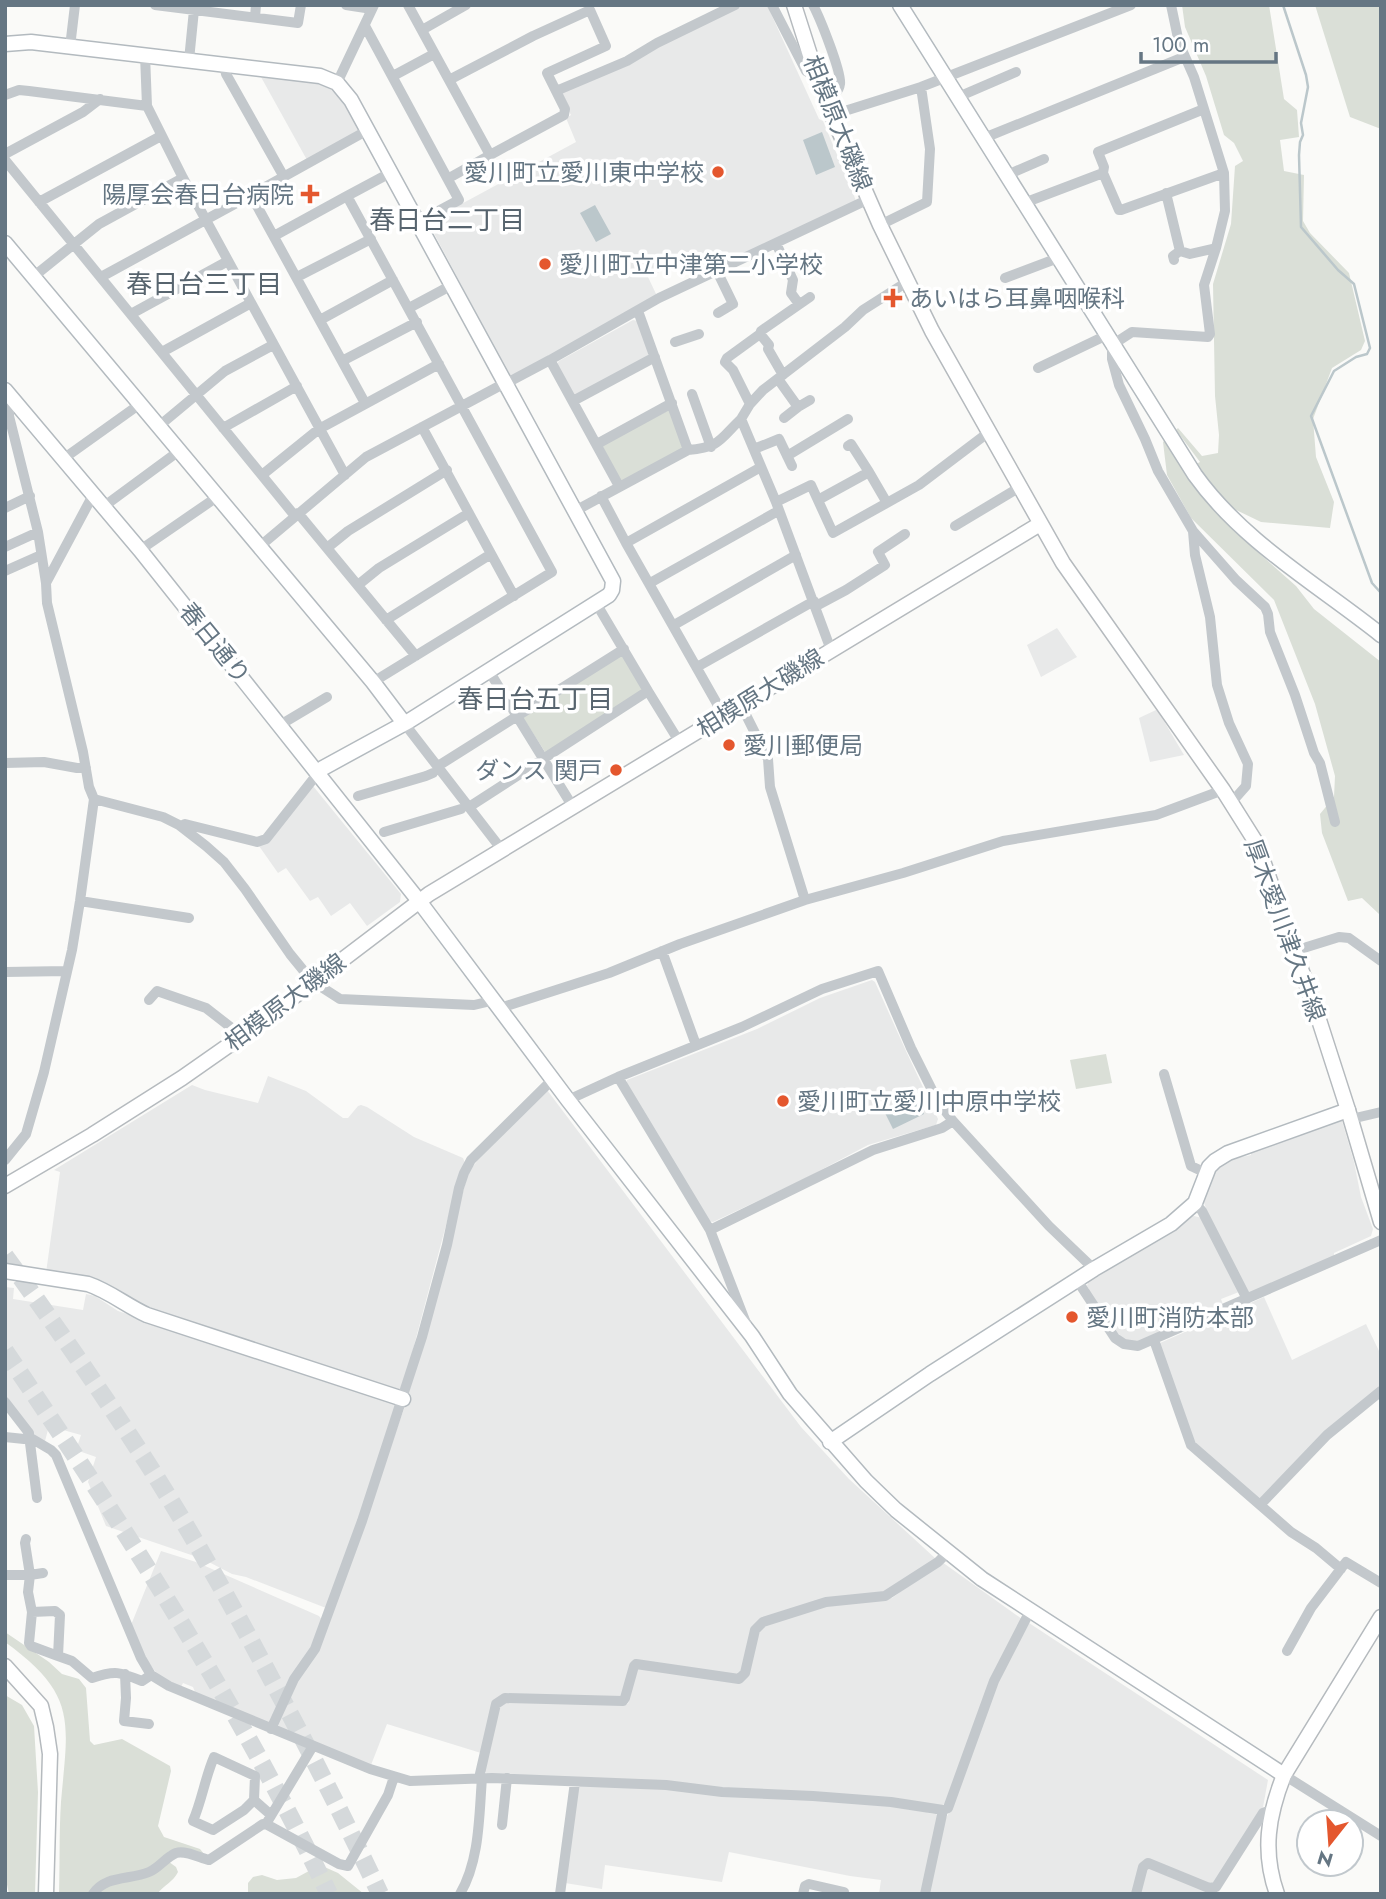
<svg xmlns="http://www.w3.org/2000/svg" width="1386" height="1899" font-family="Jost,'Noto Sans JP',sans-serif">
	<style>
		.built { fill: #e8e9e9 }
		.green { fill: #dadfd7 }
		.water { fill: #bbc7cb }
		.lines { fill: none; stroke-linecap: round; stroke-linejoin: round }
		.stream { stroke: #bbc7cb; stroke-width: 2.5 }
		.highway-tunnel { stroke: #d5d9db; stroke-width: 18; stroke-dasharray: 18 9; stroke-linecap: butt }
		.secondary-casing { stroke: #b3babf; stroke-width: 17 }
		.primary-casing { stroke: #b5babe; stroke-width: 17 }
		.street { stroke: #c3c8cc; stroke-width: 10 }
		.secondary { stroke: #fff; stroke-width: 14 }
		.primary { stroke: #fff; stroke-width: 14 }
		.poi-dot { fill: #e4572e; stroke: #fff; stroke-width: 2.5 }
		.labels { text-anchor: middle; dominant-baseline: central; stroke-width: 7; stroke-linejoin: round; paint-order: stroke }
		.street-label { font-size: 24px; fill: #657683; stroke: #fff }
		.poi-label { font-size: 24px; fill: #657683; stroke: #fff; text-anchor: start }
		.neighbourhood-label { font-size: 26px; fill: #57646e; stroke: #fff }
	</style>
	<rect width="100%" height="100%" fill="#fafaf8"/>
	<path class="built" d="M743,5H767L819,119L823,121L857,203L697,278L688,259L648,277L657,296L510,377L428,222L576,142L566,118L571,115L561,97L564,91Z
		M261,77L313,82L329,88L345,102L360,130L307,160Z
		M633,320L638,321L649,353L647,357L577,395L573,394L557,364L559,361Z
		M1057,628L1077,657L1041,677L1027,645Z
		M1156,710L1158,711L1184,755L1150,762L1139,718Z
		M313,786L401,894L400,902L367,926L350,903L331,916L318,897L310,901L286,868L278,873L259,846Z
		M872,980L875,982L906,1051L938,1119L936,1125L868,1145L802,1180L713,1222L708,1221L626,1084L627,1080L757,1029L820,998Z
		M268,1076L306,1091L343,1118H348L358,1106L361,1105L367,1107L414,1137L463,1158L465,1163L459,1176L402,1391L397,1393L156,1313L46,1273L60,1172L54,1170L192,1085L205,1090L258,1103Z
		M547,1090L801,1427L849,1479L936,1559L886,1593L762,1619L742,1674L738,1676L633,1660L624,1695L620,1698L505,1695L481,1753L387,1724L371,1765L279,1728L277,1724L296,1682L316,1654L405,1406L426,1332L467,1177L471,1169L478,1160Z
		M1339,1120L1342,1121L1354,1162L1361,1197L1373,1229L1371,1236L1334,1253V1256L1250,1295L1212,1225L1203,1200L1211,1177L1220,1167L1228,1161L1239,1157L1247,1156L1251,1155V1152Z
		M1190,1215L1202,1218L1239,1292L1221,1299L1223,1305L1140,1342L1131,1344L1117,1336L1087,1290L1089,1289L1087,1286L1089,1280Z
		M5,1287L14,1288L13,1299L83,1310L86,1294L95,1296L118,1311L394,1402L396,1406L358,1520L326,1608L246,1577L232,1574L203,1559L106,1526L88,1482L96,1457L76,1450L81,1435L49,1426L45,1441L37,1438L5,1397Z
		M1264,1297L1292,1360L1366,1324L1379,1351L1381,1350V1387L1261,1499H1256L1192,1444L1159,1347L1160,1343Z
		M161,1551L196,1562L319,1616L322,1620L313,1643L270,1722L265,1724L195,1692L193,1687L183,1683L181,1687L158,1675L146,1659L131,1625Z
		M942,1562L1022,1619L945,1804L940,1806L488,1775L483,1769L499,1707L507,1701L628,1704L636,1670L639,1667L740,1682L760,1627L829,1605L892,1598Z
		M1029,1623L1268,1780L1263,1807L1241,1840L1215,1883L1211,1894H928L943,1823L950,1811L994,1689Z
		M580,1786L669,1789L890,1805L926,1811L928,1813L936,1814L939,1818L923,1894H879L881,1880L850,1876L729,1852L722,1882L605,1865L602,1889L565,1883L576,1789Z"/>
	<path class="green" d="M1182,5H1269L1284,99L1297,110L1299,137L1280,140L1284,171L1304,175L1303,221L1310,233L1349,273L1365,341L1361,350L1332,368L1313,419L1316,457L1334,502L1330,528L1261,522L1232,508L1220,513L1234,531L1296,586L1314,609L1381,662V914H1379L1362,898L1348,901L1322,833L1320,814L1334,797L1335,776L1315,704L1274,600L1191,518L1167,475L1163,442L1166,439L1188,468L1200,462L1176,430L1178,428L1202,456L1218,453L1219,435L1215,396L1213,284L1231,224L1235,166L1243,161L1234,143L1224,135L1206,76L1185,27Z
		M1315,5H1381V129L1350,117Z
		M671,409L685,448L620,482L602,445Z
		M622,655L643,690L547,755L522,716Z
		M1106,1054L1112,1083L1076,1089L1070,1060Z
		M5,1632L49,1662L62,1674L79,1679L86,1688L90,1741L94,1745L122,1739L170,1766L171,1771L158,1826L164,1837L200,1849L204,1854L172,1850L168,1852L165,1859L176,1867L178,1872C173,1882 164,1885 157,1894H59C60,1863 59,1832 61,1802C68,1721 78,1695 5,1642Z
		M5,1695L22,1705L34,1726L38,1792L35,1894H9L5,1875Z
		M320,1865L338,1873L364,1894H248V1883L253,1877L262,1875L277,1880L296,1878Z"/>
	<path class="water" d="M822,132L835,167L816,175L803,140Z
		M595,205L611,234L596,242L580,213Z
		M916,1098L924,1114L893,1129L885,1113Z"/>
	<g class="lines">
		<path class="stream" d="M1283,5L1306,75L1308,87L1301,123L1303,135L1300,142L1299,155L1301,227L1338,270L1354,284L1370,348L1367,354L1356,357L1334,371L1311,416L1372,583L1381,593"/>
		<path class="highway-tunnel" d="M5,1256C54,1323 101,1391 146,1461C203,1550 253,1644 302,1737C329,1789 355,1841 380,1894
			M5,1351C124,1526 237,1703 329,1894"/>
		<defs>
			<path id="secondary" d="M900,5L1195,475C1243,542 1317,584 1381,635
				M5,44L31,42L320,76L337,83L351,100L613,581L612,590L609,595L409,721L323,768L318,773
				M5,243L373,682L404,723
				M5,390L140,550L419,901L568,1100L752,1336L790,1394L866,1481L896,1510L982,1579L1284,1775
				M5,1271L88,1284C109,1291 127,1306 147,1315L403,1399
				M830,1442L930,1374L1094,1269L1171,1224L1195,1203L1209,1167L1215,1161L1228,1153L1348,1110"/>
			<path id="primary" d="M794,5L817,77L832,115L880,225L932,331L1063,563L1223,790L1257,844L1319,1020L1348,1110L1381,1222
				M5,1186L92,1135L182,1078L242,1036L429,894L1040,524
				M5,1666L41,1706L46,1727L50,1754L46,1894
				M1277,1894C1262,1851 1268,1816 1284,1775L1381,1617"/>
		</defs>
		<use href="#secondary" class="secondary-casing"/>
		<use href="#primary" class="primary-casing"/>
		<path class="street" d="M155,5L298,23L301,5
			M346,5L372,9
			M408,5L490,155L564,115L565,109L547,73L606,46L590,10L533,36L449,80
			M772,5L806,71L817,77
			M813,5C820,18 842,73 840,84C839,92 833,96 826,100
			M1171,5L1179,43L1194,77L1224,173L1225,211L1216,248L1204,285L1210,334L1208,337L1132,332L1112,345V359L1119,385L1145,439L1158,471L1193,531L1195,555L1210,617L1217,685L1229,723L1248,764L1246,786L1231,803
			M255,17L256,5
			M365,26L459,200L418,222
			M422,30L466,5
			M70,47L75,5
			M145,55L147,106L183,178L345,475
			M189,60L194,10
			M224,65L226,74L284,177
			M393,76L434,54
			M337,83L374,5
			M556,91L627,61L657,43L735,5
			M5,95L19,90L29,91L147,106
			M958,97L1016,72
			M1204,109L1098,152L1104,167L1103,173L1119,210H1121L1224,173
			M832,115L921,87L1131,5
			M984,138L1184,57
			M5,154L83,112L100,99
			M5,160L295,516
			M1007,175L1044,159
			M449,178L490,155
			M1166,193L1180,251
			M251,195L368,130
			M39,202L161,136
			M1024,203L1103,173
			M880,225L927,202L930,149L921,87
			M274,236L347,196
			M776,243L793,280L791,293L799,304
			M1174,260L1173,256L1180,251L1190,254L1216,248
			M717,271L733,304L718,313
			M33,277L99,224L183,178
			M101,277L251,195L365,403
			M297,277L371,239
			M1005,278L1058,258
			M409,308L452,285
			M131,314L228,261
			M320,320L393,280
			M760,334L769,345L768,349L783,375
			M675,342L699,334
			M162,352L251,303
			M342,361L417,322
			M1038,368L1107,335
			M778,379L798,407L784,418
			M505,384L550,360
			M692,394L711,447
			M573,401L655,357
			M750,404L733,370L725,362L727,358L760,334L761,331L810,297
			M798,407L810,400
			M741,419L750,404L763,390L845,327L863,310L907,282
			M159,426L225,371L273,345
			M422,427L514,596
			M223,428L297,386
			M597,444L672,403
			M848,446L851,444L869,472
			M754,449L779,439L792,466
			M688,450C721,447 719,440 741,419L776,502L831,650
			M787,456L848,419
			M63,459L140,404
			M262,475L319,429L439,364
			M619,486L550,360L659,298L869,199
			M601,496L626,543
			M818,500L869,472L887,503
			M776,502L811,485L833,533L919,485L989,432
			M103,507L179,451
			M5,508L30,496
			M575,511L688,450L638,311
			M298,513L416,656
			M955,526L1020,487
			M1193,531L1236,580L1265,607L1268,614L1270,632L1295,695L1314,753L1320,763L1335,822
			M5,547L38,532
			M259,547L366,457L505,383
			M327,548L348,531L447,470
			M140,550L217,497
			M5,571L41,555
			M46,583L93,495
			M650,583L778,511
			M358,585L379,568L469,513
			M816,606L846,590L885,565L878,552L905,534
			M386,620L491,554
			M674,625L796,555
			M697,667L814,601
			M489,671L573,807
			M373,682L552,572L347,196L390,173
			M648,691L680,743
			M724,716L626,543L761,467
			M404,723L502,850
			M280,725L327,697
			M5,763L44,762L77,768H86
			M438,766L624,649
			M358,796L426,776L433,773
			M94,799L163,817L179,825L206,846L224,862L245,889L290,954L312,981L340,999L474,1005L491,1001L500,1008L609,973L680,944L805,900L770,787L768,759L741,705
			M469,807L648,691L596,603
			M181,826L185,824L257,842L266,839L318,773
			M384,832L461,809
			M805,900L903,873L1003,841L1156,815L1223,790
			M80,901L189,918
			M662,951L696,1045
			M1294,951L1339,937L1349,938L1381,961
			M5,972L67,971
			M149,1000L157,991L206,1008L242,1036
			M1164,1074L1191,1166L1206,1173
			M618,1077L710,1230
			M568,1100L618,1077L742,1027L822,989L878,971L911,1048L938,1102L953,1121L1049,1226L1094,1269
			M1351,1119L1381,1112
			M5,1160L26,1134L44,1072L72,950L80,901L94,799L89,787L83,752L47,603L46,583L38,532L9,416V395
			M1195,1203L1202,1211L1247,1299
			M1077,1280L1115,1338L1124,1344L1138,1346L1381,1240
			M746,1323L710,1230L873,1150L942,1128L953,1121
			M1154,1340L1191,1445L1291,1532L1316,1548L1341,1569
			M5,1402L29,1433V1437L51,1450L56,1455L141,1658L151,1675L169,1686L370,1769L410,1781L492,1778L666,1785L722,1792L813,1796L891,1802L943,1810L948,1808L994,1681L1030,1611
			M5,1437L24,1439L29,1437
			M28,1437L30,1443L37,1498
			M1260,1505L1327,1435L1381,1391
			M26,1539L25,1543L30,1575L43,1573
			M5,1575H30L28,1592L32,1612L29,1643L31,1646L58,1656L60,1615L55,1611L32,1612
			M1287,1651L1311,1608L1346,1562L1381,1583
			M58,1656L72,1661L92,1678C115,1670 120,1672 142,1681L151,1675
			M125,1674L126,1698L124,1721L149,1724
			M271,1729L294,1679L315,1649L362,1521L422,1337L447,1245L459,1188L464,1173L471,1160L553,1079
			M1284,1775L1381,1836
			M479,1778L496,1704L505,1698L623,1701L625,1698L634,1666L636,1664L739,1679L745,1673L755,1630L763,1622L826,1602L885,1596L938,1562L947,1553
			M254,1800L244,1810L213,1830L193,1821C202,1800 205,1778 214,1757L255,1776L254,1800L271,1815
			M266,1824L339,1864L348,1866L388,1795L394,1777
			M502,1825L507,1778
			M93,1894C105,1875 130,1880 149,1872C159,1868 166,1857 176,1853C186,1850 200,1858 209,1860L263,1824H266L313,1746
			M460,1894C480,1860 479,1815 482,1778
			M560,1894L575,1782
			M803,1894L805,1886L809,1884L844,1892L843,1894
			M925,1894L943,1810
			M1136,1894L1143,1867L1148,1863L1209,1888L1216,1887L1263,1813L1271,1810"/>
		<use href="#secondary" class="secondary"/>
		<use href="#primary" class="primary"/>
	</g>
	<g class="poi-dot">
		<circle cx="718" cy="172" r="7"/>
		<path d="M306.5 183.5h7v7h7v7h-7v7h-7v-7h-7v-7h7z"/>
		<circle cx="545" cy="264" r="7"/>
		<path d="M889.5 287.5h7v7h7v7h-7v7h-7v-7h-7v-7h7z"/>
		<circle cx="729" cy="745" r="7"/>
		<circle cx="616" cy="770" r="7"/>
		<circle cx="783" cy="1101" r="7"/>
		<circle cx="1072" cy="1317" r="7"/>
	</g>
	<g class="labels">
		<g class="street-label">
			<text transform="translate(838 123) rotate(68)">相模原大磯線</text>
			<text transform="translate(215 643) rotate(51)">春日通り</text>
			<text transform="translate(760 693) rotate(-32)">相模原大磯線</text>
			<text transform="translate(1285 930) rotate(70)">厚木愛川津久井線</text>
			<text transform="translate(285 1002) rotate(-37)">相模原大磯線</text>
		</g>
		<g class="poi-label">
			<text x="704" y="172" text-anchor="end">愛川町立愛川東中学校</text>
			<text x="294" y="194" text-anchor="end">陽厚会春日台病院</text>
			<text x="559" y="264">愛川町立中津第二小学校</text>
			<text x="909" y="298">あいはら耳鼻咽喉科</text>
			<text x="743" y="745">愛川郵便局</text>
			<text x="602" y="770" text-anchor="end">ダンス 関戸</text>
			<text x="797" y="1101">愛川町立愛川中原中学校</text>
			<text x="1086" y="1317">愛川町消防本部</text>
		</g>
		<g class="neighbourhood-label">
			<text x="447" y="220">春日台二丁目</text>
			<text x="204" y="284">春日台三丁目</text>
			<text x="535" y="699">春日台五丁目</text>
		</g>
	</g>
	<rect width="1386" height="1899" fill="none" stroke="#657683" stroke-width="14"/>
	<g transform="translate(1330 1843) rotate(197)"><circle r="33" fill="#ffffff" stroke="#c1c8cd" stroke-width="2"/>
	<path d="M0-5L12 26L0 18L-12 26Z" fill="#e4572e"/>
	<text y="-10" font-size="19" font-weight="bold" text-anchor="middle" fill="#657683">N</text>
	</g>
	<path d="M1141 52v10h135v-10" fill="none" stroke="#657683" stroke-width="3.5"/>
	<text x="1152" y="52" font-size="21" fill="#657683" stroke="#ffffff" stroke-width="5" paint-order="stroke">100 m</text>
</svg>
